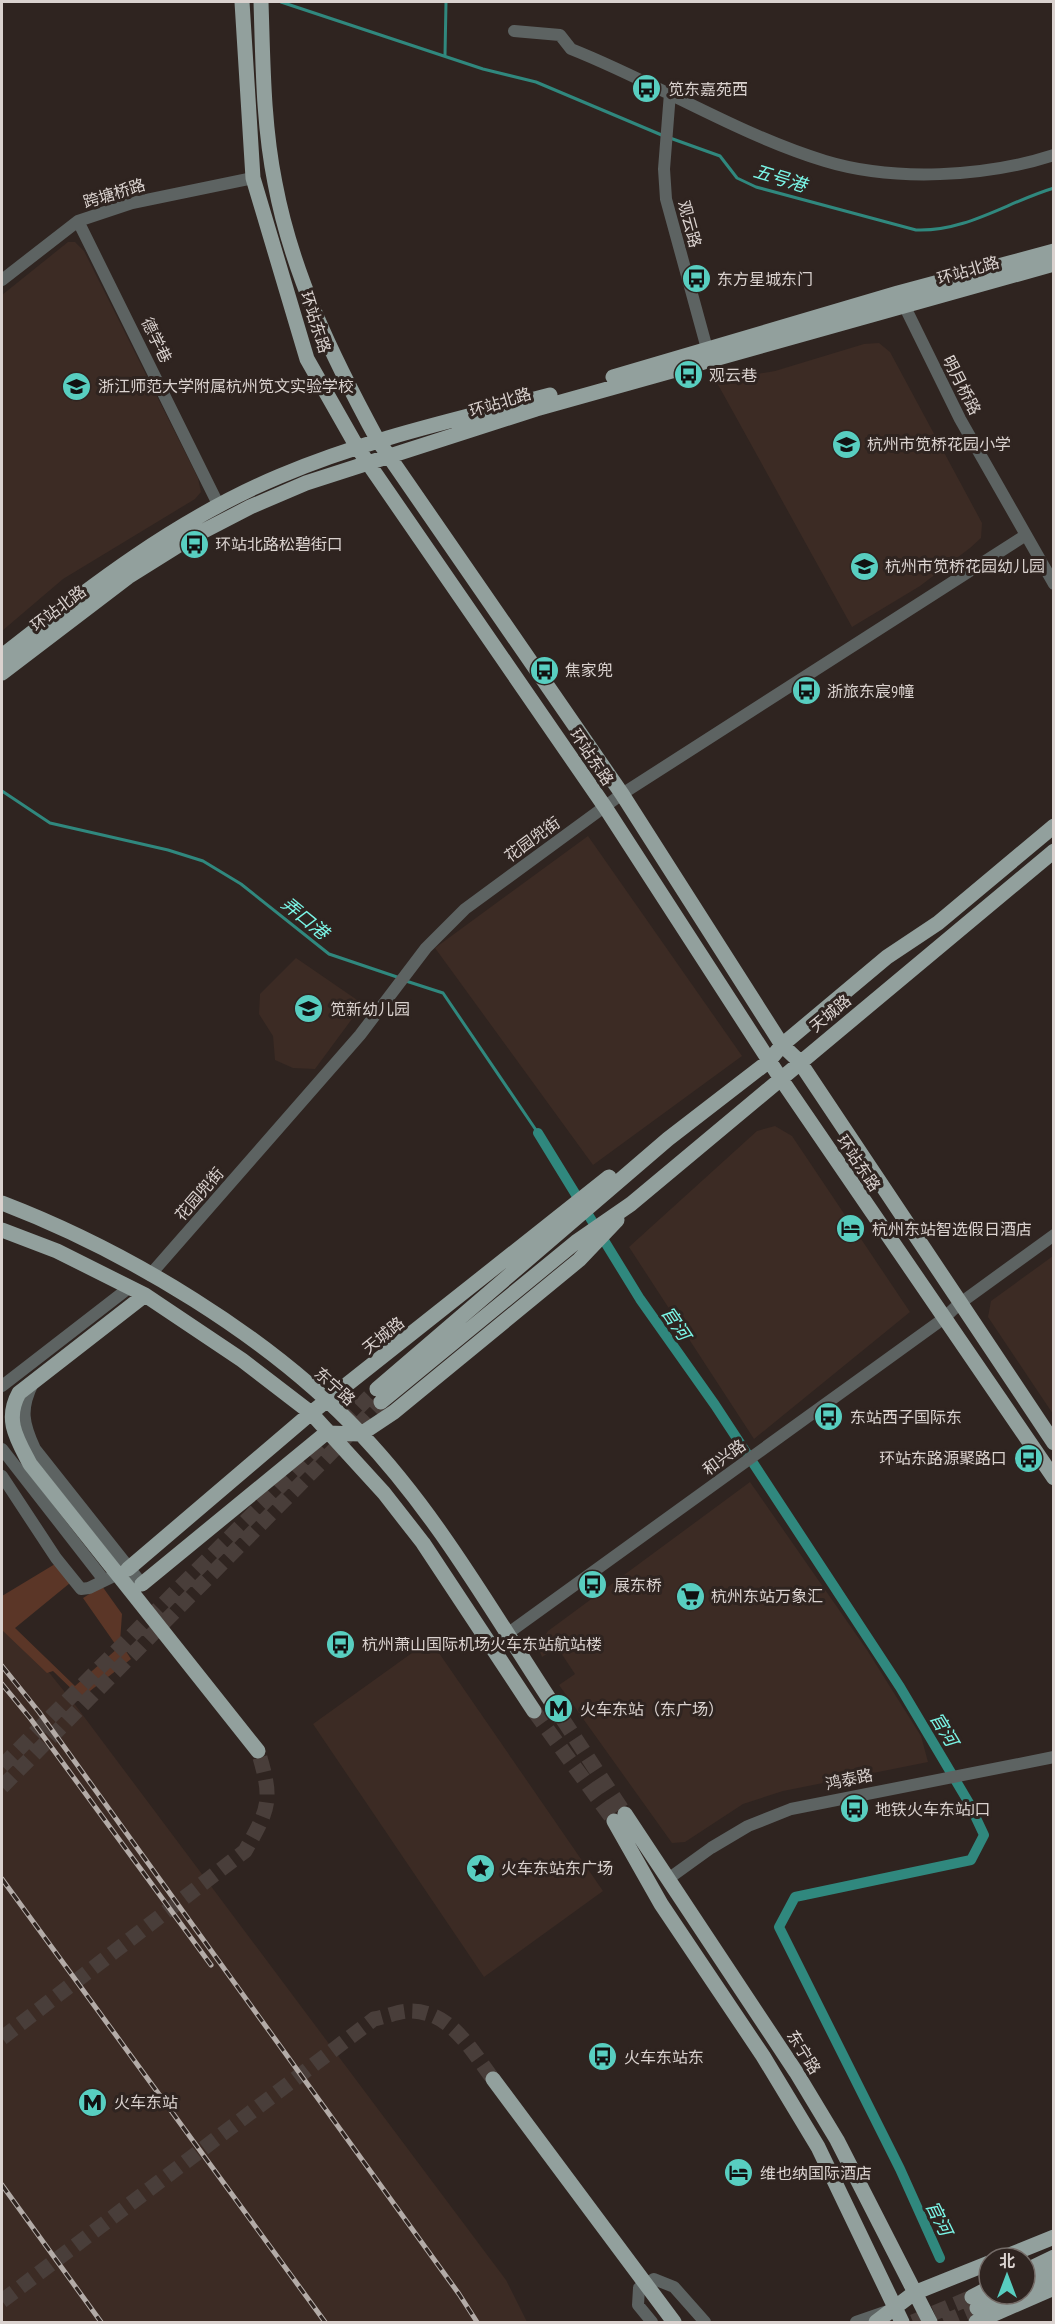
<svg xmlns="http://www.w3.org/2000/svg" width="1055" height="2324" font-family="'PT Sans Narrow','Noto Sans SC',sans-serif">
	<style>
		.built { fill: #3c2b24 }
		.green { fill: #5b3627 }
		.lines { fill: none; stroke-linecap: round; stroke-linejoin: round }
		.stream { stroke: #30887e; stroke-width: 3 }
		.canal { stroke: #30887e; stroke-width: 10 }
		.major-tunnel { stroke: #493e3a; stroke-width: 15; stroke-dasharray: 15 8; stroke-linecap: butt }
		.minor { stroke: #5d6362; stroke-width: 12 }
		.major { stroke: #92a09d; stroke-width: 15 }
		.rail-casing { stroke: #b3aba7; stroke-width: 5 }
		.rail { stroke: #2f2420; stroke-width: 3; stroke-dasharray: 9; stroke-linecap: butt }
		.labels { text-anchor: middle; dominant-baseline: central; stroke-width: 6; stroke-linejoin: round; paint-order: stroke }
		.poi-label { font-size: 16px; fill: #dad2cf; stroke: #2f2420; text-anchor: start }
		.street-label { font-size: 16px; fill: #dad2cf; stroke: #2f2420 }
		.water-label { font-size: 18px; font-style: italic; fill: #7bf7e8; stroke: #2f2420 }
	</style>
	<rect width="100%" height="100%" fill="#2f2420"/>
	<path class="built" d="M68,242H75L84,251L198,478L201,492L195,499L63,579L2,631V295Z
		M879,343L890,352L982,523L981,538L970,548L920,586L852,627L716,381L775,371L864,344Z
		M588,836L742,1056L593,1165L435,948Z
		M296,958L363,1004L315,1069L293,1068L275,1060L273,1036L259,1014L260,994Z
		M775,1126L792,1136L910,1312L754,1439L629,1247L757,1131Z
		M1053,1256V1414L988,1317L991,1301Z
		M750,1482L867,1650L921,1736L928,1762L783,1791L743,1804L685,1842L672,1843L559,1685L575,1674L557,1647L542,1657L538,1647L548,1631Z
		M2,1614L76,1706L506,2280L527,2322H2Z
		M430,1640L603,1891L484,1977L313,1724Z"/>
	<path class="green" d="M55,1564L70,1583L15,1628L75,1686L118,1648L83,1598L102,1586L122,1614L120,1642L131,1659L81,1698L53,1671L47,1673L2,1630V1596Z"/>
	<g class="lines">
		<path class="stream" d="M281,2L483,69L536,82L664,136
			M445,55L446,2
			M670,138L720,156L737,178L756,187L916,230C966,232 1007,202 1054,188
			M2,791L50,823L168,850L203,861L241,884L329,954L400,978
			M406,981L443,993L538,1133"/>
		<path class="canal" d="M538,1133L640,1299L715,1405L900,1687L969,1803L984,1835L971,1860L795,1897L779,1927L900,2169L940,2258"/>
		<path class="major-tunnel" d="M550,1700L625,1814
			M534,1711L614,1821
			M2,1766L377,1389
			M2,1787L381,1402
			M2,2038L245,1851C270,1807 273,1800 258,1751
			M2,2301L374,2019C385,2017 399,2011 410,2011C451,2011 471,2050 493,2079
			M913,2322L972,2297
			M944,2322L977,2308"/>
		<path class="minor" d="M514,31L560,35L571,49C657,83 737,134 825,161C894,182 986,177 1054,155
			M670,93L664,169L666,199L709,356
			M78,221L219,506
			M2,280L78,221L132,203L253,178
			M901,299L960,419L1054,584
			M150,1275L360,1035L426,948L465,909L622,794L1026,535
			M33,1383C20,1409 23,1423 35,1449L142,1584
			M2,1386L130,1287
			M2,1449L104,1580
			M2,1476L56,1558L81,1589L89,1588L124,1571
			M507,1634L943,1319L959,1304L1054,1235
			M668,1879L711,1848L748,1826L791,1809L1054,1757
			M652,2322L638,2305L639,2288L654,2279L674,2287L705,2322
			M856,2322L885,2312"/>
		<path class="major" d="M242,2L253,178L307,359L357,447L605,807L781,1079L1054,1478
			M261,2C263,61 263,124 275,183C292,274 333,358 377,439L622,794L782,1045L799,1061L1054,1443
			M613,377L898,293L1054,251
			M2,656C88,588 177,519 280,476C367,439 459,419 550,395
			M2,673L128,577L192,537L250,507L306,483L536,409L1054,264
			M2,1203C127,1251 269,1336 361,1434C436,1513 491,1610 550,1700
			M2,1230L57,1251L145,1295L242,1360L311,1413L384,1493L423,1543L534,1711
			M145,1295L19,1393C4,1420 17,1439 30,1464L258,1751
			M377,1389L668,1139L769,1061L782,1045L887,957L938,923L1054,826
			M381,1402L576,1242L631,1204L1054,851
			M128,1569L311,1413L609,1177
			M142,1584L326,1433L361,1434L394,1412L579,1260L617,1220
			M625,1814L796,2072L837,2140L930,2322
			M614,1821L661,1904L763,2056L818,2147L902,2322
			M493,2079L674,2322
			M1002,2258L1054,2237
			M1025,2271L1054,2257
			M1025,2286L1054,2273
			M972,2297L989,2288
			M977,2308L1007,2294
			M876,2322L914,2293L989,2263
			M976,2322L1054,2288"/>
		<defs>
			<path id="rail" d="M2,1666L39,1712L459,2294L477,2322
				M2,1684L30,1718L211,1965
				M2,1879L325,2322
				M2,2185L101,2322"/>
		</defs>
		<use href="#rail" class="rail-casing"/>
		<use href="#rail" class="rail"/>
	</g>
	<defs>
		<symbol id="bus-disc" viewBox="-11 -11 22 22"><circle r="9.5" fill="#58cec0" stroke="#2f2420"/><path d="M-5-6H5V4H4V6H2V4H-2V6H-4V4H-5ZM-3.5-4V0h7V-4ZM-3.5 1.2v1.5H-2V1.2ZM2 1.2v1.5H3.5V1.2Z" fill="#111"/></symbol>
		<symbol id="school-disc" viewBox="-11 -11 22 22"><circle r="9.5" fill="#58cec0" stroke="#2f2420"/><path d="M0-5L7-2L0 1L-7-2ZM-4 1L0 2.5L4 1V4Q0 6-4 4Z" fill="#111"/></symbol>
		<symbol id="hotel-disc" viewBox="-11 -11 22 22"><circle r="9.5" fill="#58cec0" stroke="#2f2420"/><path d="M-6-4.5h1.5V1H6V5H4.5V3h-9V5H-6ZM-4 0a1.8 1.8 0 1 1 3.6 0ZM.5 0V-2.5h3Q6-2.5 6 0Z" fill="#111"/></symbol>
		<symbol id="supermarket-disc" viewBox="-11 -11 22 22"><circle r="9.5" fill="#58cec0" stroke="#2f2420"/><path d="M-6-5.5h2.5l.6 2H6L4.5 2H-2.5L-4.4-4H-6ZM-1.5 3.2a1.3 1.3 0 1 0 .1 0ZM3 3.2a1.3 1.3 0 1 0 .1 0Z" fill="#111"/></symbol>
		<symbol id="metro-disc" viewBox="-11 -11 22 22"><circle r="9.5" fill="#58cec0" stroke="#2f2420"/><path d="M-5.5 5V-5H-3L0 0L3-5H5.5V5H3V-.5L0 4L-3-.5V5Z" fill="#111"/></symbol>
		<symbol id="sight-disc" viewBox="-11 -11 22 22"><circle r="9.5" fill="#58cec0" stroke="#2f2420"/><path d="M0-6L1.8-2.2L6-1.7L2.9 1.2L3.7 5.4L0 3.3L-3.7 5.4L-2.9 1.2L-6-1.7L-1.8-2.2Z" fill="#111"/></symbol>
	</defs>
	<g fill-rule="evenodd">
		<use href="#bus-disc" x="630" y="72" width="33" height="33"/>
		<use href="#bus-disc" x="680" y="262" width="33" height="33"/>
		<use href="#bus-disc" x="672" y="358" width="33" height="33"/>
		<use href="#school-disc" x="60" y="370" width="33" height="33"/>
		<use href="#school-disc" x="830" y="428" width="33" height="33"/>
		<use href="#bus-disc" x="178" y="528" width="33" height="33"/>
		<use href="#school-disc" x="848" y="550" width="33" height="33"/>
		<use href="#bus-disc" x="528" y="654" width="33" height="33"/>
		<use href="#bus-disc" x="790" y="674" width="33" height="33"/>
		<use href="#school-disc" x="292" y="992" width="33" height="33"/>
		<use href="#hotel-disc" x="834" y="1212" width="33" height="33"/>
		<use href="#bus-disc" x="812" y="1400" width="33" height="33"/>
		<use href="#bus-disc" x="1012" y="1442" width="33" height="33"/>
		<use href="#bus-disc" x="576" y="1568" width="33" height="33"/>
		<use href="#supermarket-disc" x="674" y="1580" width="33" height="33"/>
		<use href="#bus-disc" x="324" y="1628" width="33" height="33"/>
		<use href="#metro-disc" x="542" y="1692" width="33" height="33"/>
		<use href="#bus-disc" x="838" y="1792" width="33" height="33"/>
		<use href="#sight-disc" x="464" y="1852" width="33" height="33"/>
		<use href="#bus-disc" x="586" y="2040" width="33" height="33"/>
		<use href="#metro-disc" x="76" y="2086" width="33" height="33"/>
		<use href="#hotel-disc" x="722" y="2156" width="33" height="33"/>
	</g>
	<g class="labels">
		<g class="poi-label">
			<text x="668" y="89">笕东嘉苑西</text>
			<text x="717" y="279">东方星城东门</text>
			<text x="709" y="375">观云巷</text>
			<text x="98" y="386">浙江师范大学附属杭州笕文实验学校</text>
			<text x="867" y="444">杭州市笕桥花园小学</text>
			<text x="215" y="544">环站北路松碧街口</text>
			<text x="885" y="566">杭州市笕桥花园幼儿园</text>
			<text x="565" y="670">焦家兜</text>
			<text x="827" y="691">浙旅东宸9幢</text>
			<text x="330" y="1009">笕新幼儿园</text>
			<text x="872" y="1229">杭州东站智选假日酒店</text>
			<text x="850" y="1417">东站西子国际东</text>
			<text x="1007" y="1458" text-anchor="end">环站东路源聚路口</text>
			<text x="614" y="1585">展东桥</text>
			<text x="711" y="1596">杭州东站万象汇</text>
			<text x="362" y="1644">杭州萧山国际机场火车东站航站楼</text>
			<text x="580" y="1709">火车东站（东广场）</text>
			<text x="875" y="1809">地铁火车东站J口</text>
			<text x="501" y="1868">火车东站东广场</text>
			<text x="624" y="2057">火车东站东</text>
			<text x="114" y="2102">火车东站</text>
			<text x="760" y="2173">维也纳国际酒店</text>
		</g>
		<g class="street-label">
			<text transform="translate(114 193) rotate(-17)">跨塘桥路</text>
			<text transform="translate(690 224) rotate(75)">观云路</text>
			<text transform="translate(968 270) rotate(-16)">环站北路</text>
			<text transform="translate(316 322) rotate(72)">环站东路</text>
			<text transform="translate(157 340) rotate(64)">德学巷</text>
			<text transform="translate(962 385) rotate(63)">明月桥路</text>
			<text transform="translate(500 402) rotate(-17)">环站北路</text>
			<text transform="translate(58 608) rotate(-37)">环站北路</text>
			<text transform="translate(592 757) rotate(56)">环站东路</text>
			<text transform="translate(532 839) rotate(-36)">花园兜街</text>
			<text transform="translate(830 1013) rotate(-40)">天城路</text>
			<text transform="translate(859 1163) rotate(56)">环站东路</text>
			<text transform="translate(199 1194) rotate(-49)">花园兜街</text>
			<text transform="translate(383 1335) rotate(-39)">天城路</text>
			<text transform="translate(335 1386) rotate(42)">东宁路</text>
			<text transform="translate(724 1457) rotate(-36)">和兴路</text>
			<text transform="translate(849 1779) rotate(-12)">鸿泰路</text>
			<text transform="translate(804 2052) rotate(58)">东宁路</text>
		</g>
		<g class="water-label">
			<text transform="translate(780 178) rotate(17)">五号港</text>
			<text transform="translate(305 918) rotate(39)">弄口港</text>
			<text transform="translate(676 1323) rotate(56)">官河</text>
			<text transform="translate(944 1729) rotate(59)">官河</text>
			<text transform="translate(939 2218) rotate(64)">官河</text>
		</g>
	</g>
	<rect width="1055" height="2324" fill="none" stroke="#dad2cf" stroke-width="6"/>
	<g transform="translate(1007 2276)"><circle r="28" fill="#2f2420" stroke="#736a66" stroke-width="1.5"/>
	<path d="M0-4.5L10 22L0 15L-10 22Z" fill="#58cec0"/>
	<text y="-9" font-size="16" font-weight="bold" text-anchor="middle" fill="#dad2cf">北</text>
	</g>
</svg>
